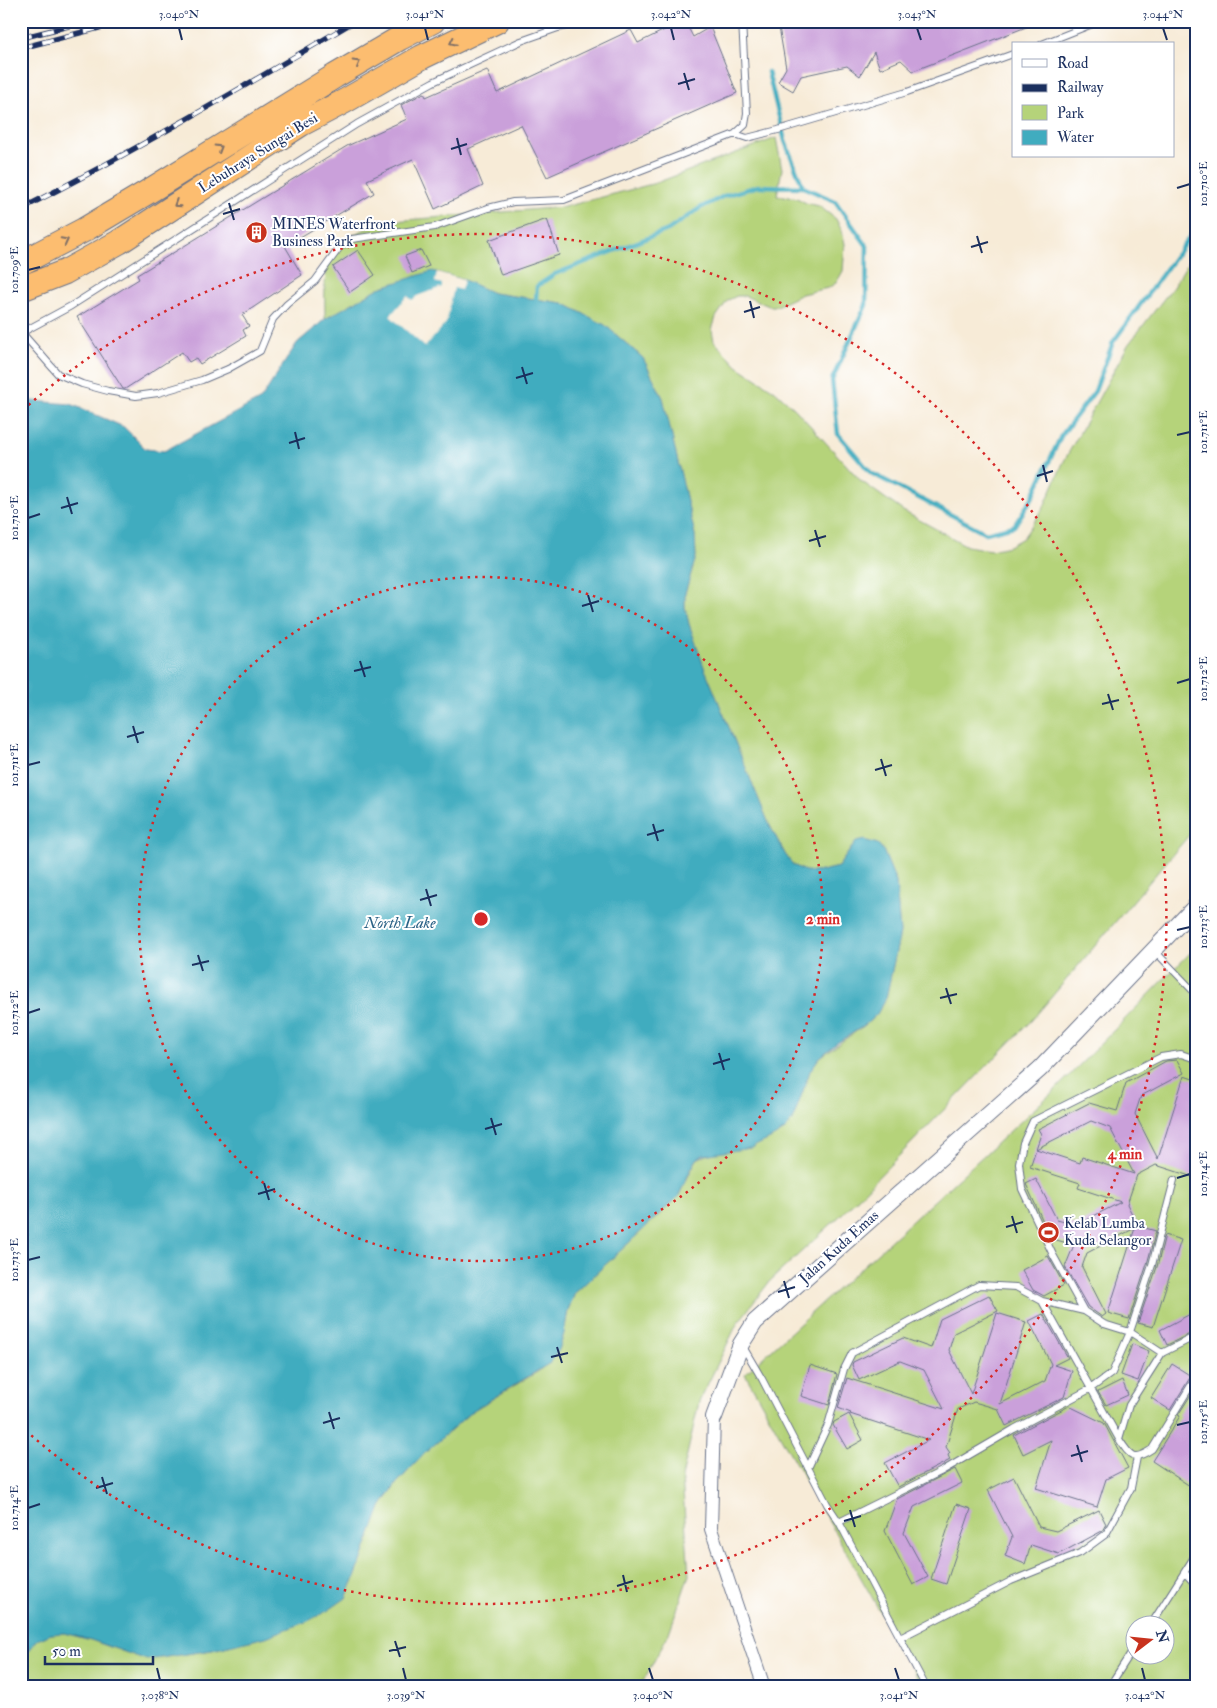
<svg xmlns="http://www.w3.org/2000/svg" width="1217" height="1708" font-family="'IM FELL Double Pica',serif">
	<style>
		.green { fill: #b5d37a; stroke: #68816c; fill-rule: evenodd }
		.water { fill: #40acbf; stroke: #2e6e8e }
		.pier { fill: #f7ebd7 }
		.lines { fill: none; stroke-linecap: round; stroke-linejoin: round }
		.stream { stroke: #40acbf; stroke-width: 4.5 }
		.building { fill: #caa0da; fill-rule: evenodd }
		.service-casing { stroke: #687188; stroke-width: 8 }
		.minor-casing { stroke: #687188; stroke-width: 14 }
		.tertiary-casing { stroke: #687188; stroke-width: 18 }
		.motorway-casing { stroke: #687188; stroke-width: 26 }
		.service { stroke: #fff; stroke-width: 6 }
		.minor { stroke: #fff; stroke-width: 12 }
		.tertiary { stroke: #fff; stroke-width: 16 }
		.motorway { stroke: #fcbd6f; stroke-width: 24 }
		.rail-casing { stroke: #1b2f5e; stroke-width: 5.5 }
		.rail { stroke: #fff; stroke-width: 4; stroke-dasharray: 11; stroke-linecap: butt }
		.oneway { stroke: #806f66 }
		.ticks { fill: none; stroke: #1b2f5e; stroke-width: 2 }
		.ring { fill: none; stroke: #d62828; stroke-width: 2.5; stroke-dasharray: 2.5 5 }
		.labels { text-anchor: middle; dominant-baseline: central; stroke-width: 4; stroke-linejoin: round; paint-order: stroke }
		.street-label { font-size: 15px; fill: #1b2f5e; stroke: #fff }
		.poi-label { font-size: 15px; fill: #1b2f5e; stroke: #fff; text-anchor: start }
		.water-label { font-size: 16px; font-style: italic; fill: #2a6185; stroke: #fff }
		.centre { fill: #d62828; stroke: #fff; stroke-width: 2.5 }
		.ring-label { font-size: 15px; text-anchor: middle; font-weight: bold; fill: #d62828; stroke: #fff; stroke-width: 4; stroke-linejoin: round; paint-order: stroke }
		.neatline { fill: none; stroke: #1b2f5e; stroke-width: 2 }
		.ticks-label { font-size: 12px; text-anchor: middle; fill: #1b2f5e }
	</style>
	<rect width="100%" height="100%" fill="#fff"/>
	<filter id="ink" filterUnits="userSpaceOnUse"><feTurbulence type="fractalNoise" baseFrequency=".02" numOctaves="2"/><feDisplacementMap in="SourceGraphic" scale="10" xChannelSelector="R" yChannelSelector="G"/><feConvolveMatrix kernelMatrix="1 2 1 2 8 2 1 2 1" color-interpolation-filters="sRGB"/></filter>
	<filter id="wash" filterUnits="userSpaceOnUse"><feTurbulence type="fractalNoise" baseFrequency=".0096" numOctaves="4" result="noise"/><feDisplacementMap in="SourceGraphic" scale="20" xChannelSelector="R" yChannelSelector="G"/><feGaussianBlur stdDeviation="1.12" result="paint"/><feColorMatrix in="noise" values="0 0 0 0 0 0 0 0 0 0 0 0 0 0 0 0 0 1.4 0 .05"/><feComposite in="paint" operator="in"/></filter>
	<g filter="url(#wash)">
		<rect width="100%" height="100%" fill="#f7ebd7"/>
		<path class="green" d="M776,138L782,169L777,195L797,198L806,203L819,206L836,219L842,231L845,244L843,271L836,283L828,288L802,294L777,306H769L745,296H737L728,300L716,317L712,330L714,341L737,366L774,390L795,409L861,481L903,511L967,546L991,550L1009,546L1023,538L1043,509L1063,463L1128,345L1173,287L1196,249V827L1032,1020L841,1215L770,1281L737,1324L699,1402L682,1477L689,1575L669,1633L640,1687H21V1661L37,1640L51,1634L64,1633L91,1640L147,1660L212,1650L265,1637L346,1598L356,1575L381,1507L396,1484L425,1453L472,1411L539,1371L559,1350L564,1333L568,1310L575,1293L678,1197L697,1159L793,1118L810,1071L819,1058L865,1025L877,1014L886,998L900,933L896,882L883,850L878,844L852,847L838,867L817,872L805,871L793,865L785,854L769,824L704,667L689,624L685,607V593L696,557L695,535L663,398L643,358L605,325L563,303L493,293L464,280L437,272L379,288L325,319C325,303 324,287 326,272C328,244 360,231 382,222L564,207L656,183Z
			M1196,947V1687H923L745,1374L1055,1090ZM1134,1626H1164V1656H1134Z"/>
		<path class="water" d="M432,271L464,280L493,293L563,303L605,325L643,358L663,398L695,535L696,557L685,593V607L689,624L704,667L769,824L785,854L793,865L805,871L817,872L838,867L856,842L864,840L878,844L883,850L896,882L900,933L886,998L877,1014L865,1025L837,1043L819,1058L810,1071L793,1119L785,1130L770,1139L751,1148L703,1155L697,1159L691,1169L678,1197L575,1293L568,1310L564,1333L559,1350L550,1363L472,1411L425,1453L396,1484L381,1507L356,1575L346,1598L329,1610L308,1621L266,1637L212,1650L147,1660L91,1640L64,1633L51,1634L37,1640L21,1661V400L71,404L124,427L146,449L164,451L261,399L297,343L325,319L379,288Z"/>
		<path class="pier" d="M437,272L464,280L461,290L454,288L446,323L425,347L390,316L407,296L412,300L417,296L442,287V284L435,282Z"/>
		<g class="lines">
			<path class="stream" d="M768,72L785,141L803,187
				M536,299L537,286L555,274L668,230L700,208L724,196L758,186L803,187L835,201L867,246L866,305L832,380L838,434L871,473L986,533L1014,526L1032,498L1061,436L1095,391L1113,342L1196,228"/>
		</g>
		<g id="blocks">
			<path class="building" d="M683,21H685L693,37L710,27L737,93L547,177L521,125L468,149L483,186L435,209L413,159L367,180L374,193L285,246L302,275L242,315L249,326L243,330L246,336L200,364L196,358L189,362L182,352L125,389H123L77,317L139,279L137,275L347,146L407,119L401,105L424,93L426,97L487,70L497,93L631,30L638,43Z
				M778,21H1039V22L913,71L901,60L880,69L874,52L860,76L847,66L801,76L793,91L778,82L786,68Z
				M547,219L559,255L501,275L489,240Z
				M358,250L375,275L350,292L333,267Z
				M421,250L429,266L412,273L405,256Z
				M1177,1060L1184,1073L1141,1096L1135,1114L1158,1159L1184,1076L1196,1080V1178L1156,1165L1137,1175L1127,1204L1138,1226L1156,1231L1147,1264L1129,1319L1108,1313L1135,1228L1087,1253L1082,1267L1106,1314L1102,1317L1088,1307L1065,1267L1074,1245L1053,1239L1056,1226L1047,1230L1026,1184L1036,1179L1057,1220L1076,1225L1121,1202L1078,1188L1080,1183L1030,1167L1041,1134L1038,1129L1089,1103L1117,1111L1126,1083L1166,1061ZM1091,1121L1110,1128L1134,1174L1082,1157L1080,1163L1036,1149Z
				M1165,1235L1181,1240L1153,1327L1138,1323L1157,1267Z
				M1048,1256L1064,1285L1044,1296L1033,1290L1022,1270Z
				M989,1295L998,1311L954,1333L949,1350L971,1394L997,1313L1026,1322L1000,1404L1045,1381L1051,1364L1029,1321L1043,1314L1068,1358L1054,1365L1072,1371L1064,1397L1006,1426L998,1409L974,1402L958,1409L946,1447L950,1453L948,1455L950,1460L898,1487L885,1463L929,1440L850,1414L851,1413L838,1408L847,1378L944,1409L924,1370L900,1361L859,1380L852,1365L853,1362L903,1338L931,1348L940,1319Z
				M1196,1311V1331L1167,1345L1160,1330Z
				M1132,1344L1149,1351L1138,1381L1121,1375Z
				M1172,1364L1191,1376L1170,1410L1151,1398Z
				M810,1365L837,1374L829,1405L801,1396Z
				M1122,1380L1128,1395L1106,1405L1098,1392Z
				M1196,1387V1490L1152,1461L1180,1416L1178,1415Z
				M1069,1406L1104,1423L1128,1468L1106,1479L1097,1507L1036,1488L1051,1440L1023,1454L1014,1435Z
				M849,1414L863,1440L847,1449L833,1425L834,1422Z
				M955,1469L962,1483L914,1507L904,1533L928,1577L913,1585L885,1531L897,1499Z
				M1014,1477L1039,1527L1056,1531L1099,1510L1106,1524L1102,1531L1059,1554L1031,1545L1025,1564L1005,1556L1012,1537L988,1490Z
				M956,1504L971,1509L946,1584L931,1579Z"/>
		</g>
	</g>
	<g filter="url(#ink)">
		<use href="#blocks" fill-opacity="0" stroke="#687188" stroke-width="1"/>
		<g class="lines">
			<defs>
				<path id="service" d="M1042,44L1100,21
					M735,134L747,138L778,130L907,92L1013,54
					M21,333L71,306L357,124L433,82L521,41L558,28L590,21
					M22,333L58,374L82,384L108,391L136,396L158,393L202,380L228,369L260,351L273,319L287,304L315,281L340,247L352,239L435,227L488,208L513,202L564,200L735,134L745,125L747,113L742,21
					M1154,950L1196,994
					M1042,1301L1084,1311L1104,1324L1130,1332L1162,1353
					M1084,1311L1053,1255L1022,1189L1019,1163L1023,1143L1033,1121L1161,1057L1181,1054L1196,1059
					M742,1345L762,1379L827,1504L839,1522L942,1471L1014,1429L1090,1389L1112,1373L1130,1332L1152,1265L1174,1180
					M1119,1439L1129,1405L1162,1353L1196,1336
					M808,1468L828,1425L844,1369L852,1353L979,1285L1016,1287L1042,1301L1119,1439C1130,1456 1133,1462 1152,1449L1196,1377
					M839,1522L926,1687
					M1185,1573L1196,1585
					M1150,1626L1196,1554
					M900,1638L1011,1581L1080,1553L1106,1534L1131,1488L1137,1457
					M1109,1687L1134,1648"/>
				<path id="minor" d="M714,1417L711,1529L764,1687"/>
				<path id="tertiary" d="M714,1417L741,1344L755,1322L1040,1069L1196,906"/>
				<path id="motorway" d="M21,263L84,230L146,193L335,76L400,38L433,21
					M21,289L65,272L119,242L301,124L345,101L422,57L497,21"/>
			</defs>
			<use href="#service" class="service-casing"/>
			<use href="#minor" class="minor-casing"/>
			<use href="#tertiary" class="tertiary-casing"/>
			<use href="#motorway" class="motorway-casing"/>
			<use href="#service" class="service"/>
			<use href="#minor" class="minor"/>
			<use href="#tertiary" class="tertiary"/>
			<use href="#motorway" class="motorway"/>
			<defs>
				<path id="rail" d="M21,38L88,21
					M21,48L126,21
					M21,209C135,151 245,86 355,21"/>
			</defs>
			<use href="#rail" class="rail-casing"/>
			<use href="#rail" class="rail"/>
		</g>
		<defs><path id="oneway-chevron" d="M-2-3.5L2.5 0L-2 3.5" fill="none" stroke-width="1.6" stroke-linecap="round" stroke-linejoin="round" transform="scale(1.25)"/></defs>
		<g class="oneway">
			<use href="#oneway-chevron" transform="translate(453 42) rotate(154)"/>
			<use href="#oneway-chevron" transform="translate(357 63) rotate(-30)"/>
			<use href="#oneway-chevron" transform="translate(219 148) rotate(-31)"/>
			<use href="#oneway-chevron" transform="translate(177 204) rotate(147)"/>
			<use href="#oneway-chevron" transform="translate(65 241) rotate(-28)"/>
		</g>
	</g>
	<path class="ticks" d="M179,28L182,40M425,28L428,40M671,28L674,40M917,28L921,40M1163,28L1167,40M684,73L689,90M678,84L695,79M457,138L461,155M451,149L467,144M1177,188L1190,184M229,203L234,220M223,214L240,209M977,236L982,253M971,247L988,242M28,270L40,267M750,301L754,318M744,312L760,307M522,367L527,384M516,378L533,373M295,432L299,449M1177,435L1190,432M289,443L305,438M1043,465L1047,482M1037,476L1053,471M67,497L72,514M61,508L78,503M28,518L40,514M815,530L820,547M809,541L826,536M588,595L593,612M582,606L599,601M360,661L365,677M354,671L371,667M1177,683L1190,679M1108,694L1113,710M1102,704L1119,700M133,726L138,743M127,737L144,732M881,759L886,776M28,765L40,762M875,770L892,765M653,824L658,841M647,835L664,830M426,889L431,906M420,900L437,895M1177,930L1190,927M198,955L203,971M192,965L209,961M946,988L951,1004M940,998L957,994M28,1013L40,1009M719,1053L724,1070M713,1064L730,1059M491,1118L496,1135M485,1129L502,1124M1177,1178L1190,1174M264,1183L269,1200M258,1194L275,1189M1012,1216L1017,1233M1006,1227L1023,1222M28,1260L40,1257M784,1281L789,1298M778,1292L795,1287M557,1347L562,1363M551,1357L568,1353M329,1412L334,1429M323,1423L340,1418M1177,1425L1190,1422M1077,1445L1082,1462M1071,1456L1088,1451M102,1477L107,1494M96,1488L113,1483M28,1508L40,1504M850,1510L855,1527M844,1521L861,1516M623,1575L627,1592M617,1586L633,1581M395,1641L400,1657M389,1651L406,1647M157,1668L160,1680M403,1668L406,1680M649,1668L653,1680M895,1668L899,1680M1142,1668L1145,1680"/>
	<g class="ring">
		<circle cx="481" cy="919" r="342"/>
		<path d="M23 410A685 685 0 1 1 23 1428"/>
	</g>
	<defs>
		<symbol id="building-disc" viewBox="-11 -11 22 22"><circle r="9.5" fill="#c8321e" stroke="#fff"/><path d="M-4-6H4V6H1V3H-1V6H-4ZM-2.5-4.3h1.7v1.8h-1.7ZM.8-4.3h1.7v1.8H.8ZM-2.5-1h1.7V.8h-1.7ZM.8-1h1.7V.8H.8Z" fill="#fff"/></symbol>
		<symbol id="stadium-disc" viewBox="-11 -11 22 22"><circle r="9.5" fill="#c8321e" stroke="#fff"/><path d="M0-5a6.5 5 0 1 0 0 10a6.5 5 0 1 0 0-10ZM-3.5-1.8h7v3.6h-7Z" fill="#fff"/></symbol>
	</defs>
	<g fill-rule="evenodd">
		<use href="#building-disc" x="244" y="220" width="25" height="25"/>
		<use href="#stadium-disc" x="1036" y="1220" width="25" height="25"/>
	</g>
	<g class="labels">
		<g class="street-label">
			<text transform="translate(258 153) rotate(-32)">Lebuhraya Sungai Besi</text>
			<text transform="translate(839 1247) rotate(-42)">Jalan Kuda Emas</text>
		</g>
		<g class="poi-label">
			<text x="272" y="224">MINES Waterfront<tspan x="272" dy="17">Business Park</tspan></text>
			<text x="1064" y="1223">Kelab Lumba<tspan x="1064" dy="17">Kuda Selangor</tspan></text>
		</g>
		<g class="water-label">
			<text x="400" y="923">North Lake</text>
		</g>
	</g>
	<circle cx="481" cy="919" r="8" class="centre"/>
	<g class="ring-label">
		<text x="823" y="924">2 min</text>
		<text x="1125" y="1159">4 min</text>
	</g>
	<rect width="1217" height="1708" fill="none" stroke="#fff" stroke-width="55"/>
	<rect x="1012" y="42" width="162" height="115" fill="#ffffff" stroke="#a4acbf"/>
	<rect x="1022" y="59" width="25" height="8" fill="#ffffff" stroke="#a4acbf"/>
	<text x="1057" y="68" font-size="15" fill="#1b2f5e">Road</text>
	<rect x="1022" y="84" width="25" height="8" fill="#1b2f5e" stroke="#a4acbf"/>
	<text x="1057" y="92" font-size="15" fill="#1b2f5e">Railway</text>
	<rect x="1022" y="105" width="25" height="15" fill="#b5d37a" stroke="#a4acbf"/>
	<text x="1057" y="118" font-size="15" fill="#1b2f5e">Park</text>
	<rect x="1022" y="130" width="25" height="15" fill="#40acbf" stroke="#a4acbf"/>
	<text x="1057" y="142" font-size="15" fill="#1b2f5e">Water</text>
	<g transform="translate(1150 1640) rotate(74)"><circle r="24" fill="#ffffff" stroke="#a4acbf"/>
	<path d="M0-4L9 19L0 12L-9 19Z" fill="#c8321e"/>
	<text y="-8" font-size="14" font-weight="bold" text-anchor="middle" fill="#1b2f5e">N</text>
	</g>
	<path d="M45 1656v8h108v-8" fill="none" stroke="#1b2f5e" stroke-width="2.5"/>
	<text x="52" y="1656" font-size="15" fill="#1b2f5e" stroke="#ffffff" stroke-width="4" paint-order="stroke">50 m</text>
	<rect x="28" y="28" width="1162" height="1652" class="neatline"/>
	<g class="ticks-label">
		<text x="179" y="18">3.040°N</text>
		<text x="425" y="18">3.041°N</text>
		<text x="671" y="18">3.042°N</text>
		<text x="917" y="18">3.043°N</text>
		<text x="1163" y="18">3.044°N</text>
		<text transform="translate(1203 184) rotate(-90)" y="4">101.710°E</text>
		<text transform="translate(14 270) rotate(-90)" y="4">101.709°E</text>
		<text transform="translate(1203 432) rotate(-90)" y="4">101.711°E</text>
		<text transform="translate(14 518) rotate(-90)" y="4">101.710°E</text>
		<text transform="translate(1203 679) rotate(-90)" y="4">101.712°E</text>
		<text transform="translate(14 765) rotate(-90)" y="4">101.711°E</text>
		<text transform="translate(1203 927) rotate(-90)" y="4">101.713°E</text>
		<text transform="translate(14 1013) rotate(-90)" y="4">101.712°E</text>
		<text transform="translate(1203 1174) rotate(-90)" y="4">101.714°E</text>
		<text transform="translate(14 1260) rotate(-90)" y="4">101.713°E</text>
		<text transform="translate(1203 1422) rotate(-90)" y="4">101.715°E</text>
		<text transform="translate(14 1508) rotate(-90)" y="4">101.714°E</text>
		<text x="160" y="1699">3.038°N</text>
		<text x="406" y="1699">3.039°N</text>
		<text x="653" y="1699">3.040°N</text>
		<text x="899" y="1699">3.041°N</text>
		<text x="1145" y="1699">3.042°N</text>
	</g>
</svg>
